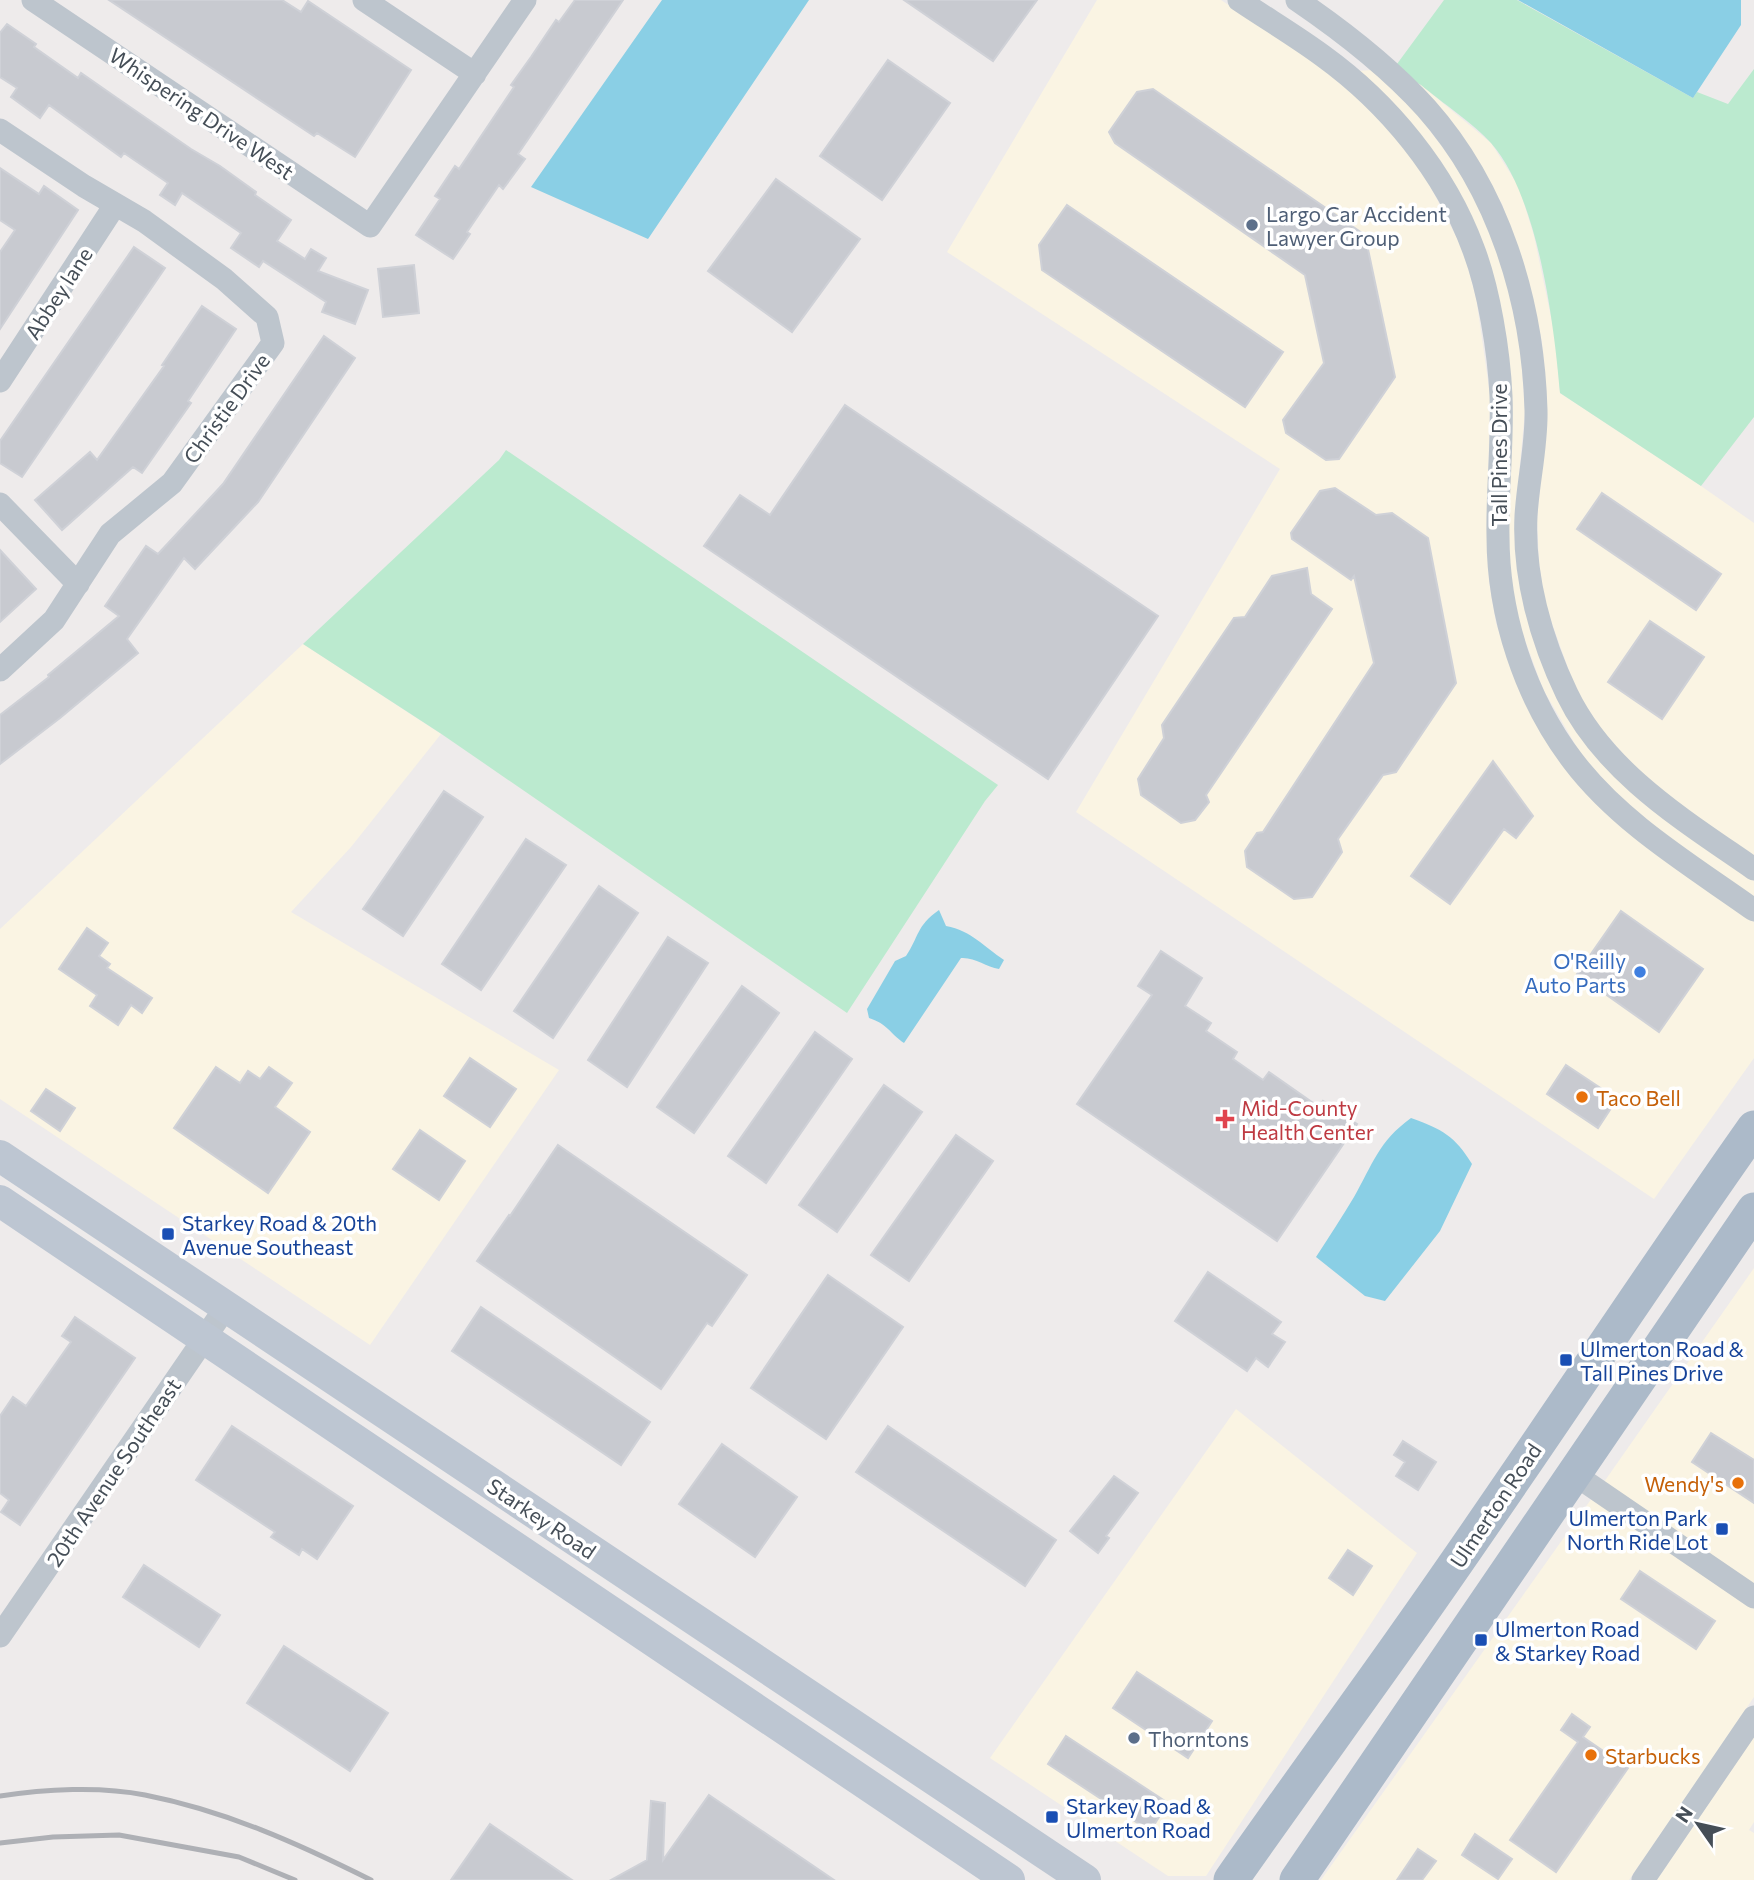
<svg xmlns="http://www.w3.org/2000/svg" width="1754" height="1880" font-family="Commissioner,sans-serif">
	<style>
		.commercial { fill: #faf4e3 }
		.green { fill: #bbeacf }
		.water { fill: #8acfe5 }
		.building { fill: #c8cad0; stroke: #cfd1d7; stroke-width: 2 }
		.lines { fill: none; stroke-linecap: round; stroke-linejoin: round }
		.minor { stroke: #bdc5cd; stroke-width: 23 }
		.secondary { stroke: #bdc6d2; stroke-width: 32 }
		.primary { stroke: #acbac9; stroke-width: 35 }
		.rail { stroke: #aeb0b5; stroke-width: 5 }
		.service-dot { fill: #5c6f8a; stroke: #fff; stroke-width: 2.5 }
		.shop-dot { fill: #3f7fe0; stroke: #fff; stroke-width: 2.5 }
		.food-dot { fill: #e8710a; stroke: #fff; stroke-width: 2.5 }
		.health-dot { fill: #e0444e; stroke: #fff; stroke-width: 2.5 }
		.transit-dot { fill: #1a4fb4; stroke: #fff; stroke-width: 2.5 }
		.labels { text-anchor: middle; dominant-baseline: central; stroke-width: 7; stroke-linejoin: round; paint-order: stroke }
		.street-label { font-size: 21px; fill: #454e57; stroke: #fff }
		.service-label { font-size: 21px; fill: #4e5e75; stroke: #fff; text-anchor: start }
		.shop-label { font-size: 21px; fill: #366cbe; stroke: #fff; text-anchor: end }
		.food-label { font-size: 21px; fill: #c56008; stroke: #fff; text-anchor: start }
		.health-label { font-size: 21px; fill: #be3a42; stroke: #fff; text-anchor: start }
		.transit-label { font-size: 21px; fill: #164399; stroke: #fff; text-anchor: start }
	</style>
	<rect width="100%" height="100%" fill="#eeebeb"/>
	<path class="commercial" d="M1097,0H1221L1318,65L1362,102L1398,140L1425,176L1463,250L1476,297L1490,395L1487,536L1489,581L1496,623L1507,655L1634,837L1754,922V1058L1654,1199L1076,812L1280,469L947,252Z
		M1372,70L1419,116L1452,160L1483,212L1506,278L1520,342L1525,411L1515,516L1518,563L1524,608L1543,665L1628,789L1650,809L1754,881V898L1648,823L1620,797L1582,756L1543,689L1518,621L1511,581L1484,246L1357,71Z
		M1412,80L1421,85L1491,143L1519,187L1534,236L1555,336L1560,393L1701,486L1754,523V857L1662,793L1642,775L1602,730L1577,693L1545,604L1539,563L1537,519L1547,413L1542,342L1527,275L1502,204L1470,150Z
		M303,644L441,734L351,847L291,912L559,1070L370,1345L0,1099V929Z
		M1754,1268V1584L1604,1482Z
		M1236,1409L1417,1553L1206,1876H1168L990,1758Z
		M1592,1498L1754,1608V1697L1629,1880H1321Z
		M1754,1737V1822L1749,1830L1754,1833V1880H1657Z"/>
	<path class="green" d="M1444,0H1517L1693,98L1697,92L1728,104L1754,69V417L1701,486L1560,393C1554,323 1538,196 1491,143C1474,124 1441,102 1421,85L1412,80L1397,64Z
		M506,450L998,785L985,801L847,1013L440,733L303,644L499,460Z"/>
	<path class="water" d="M662,0H809L648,239L531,187Z
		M1518,0H1741V25L1693,98Z
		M939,910L946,926C972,931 983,946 1004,960L999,969C986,967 975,957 961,958L904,1043C889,1033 888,1024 869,1018L867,1009L895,961L906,956C919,937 916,926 939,910Z
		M1411,1118C1442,1129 1455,1136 1472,1164L1440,1231L1385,1301L1365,1296L1316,1257C1329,1237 1342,1217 1354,1197C1373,1164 1378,1142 1411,1118Z"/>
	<path class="building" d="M109,0H282L301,12L308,1L411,70L355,157L317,133L314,136Z
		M575,0H623L518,154L525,159L503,189L499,185L467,232L470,234L453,259L416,235L440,199L435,196L455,166L459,169L514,87L511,85L531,57L556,20L559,22Z
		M904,0H1037L993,61Z
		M7,24L36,44L34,47L78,78L81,73L117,98L191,149L220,166L256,192L255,195L291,220L277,241L305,259L311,249L326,258L318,271L368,290L355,324L322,312L326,302L263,261L259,267L231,248L241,233L182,193L175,205L160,195L168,183L124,153L121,157L49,105L40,118L11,97L17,88L0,77V33Z
		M888,60L950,103L882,200L820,156Z
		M1153,89L1365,235L1395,377L1339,459L1326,460L1286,433L1283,420L1324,363L1305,275L1115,143L1109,132L1137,92Z
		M0,168L39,194L44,186L78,210L0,329V252L15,230L0,220Z
		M776,179L860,239L792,332L708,271Z
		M1067,205L1283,352L1245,407L1042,270L1039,245Z
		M134,247L165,268L22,477L0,463V441Z
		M414,265L419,313L383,317L378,269Z
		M202,306L236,329L188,401L191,403L142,473L133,467L62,530L35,500L90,452L97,460L164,366L162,365Z
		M324,336L355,358L258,502L195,569L184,558L127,639L138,653L60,718L0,764V715L49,677L48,675L119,616L105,606L146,546L158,554L223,484Z
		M845,405L1158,616L1048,779L704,546L740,495L770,515Z
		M1335,488L1376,515L1392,513L1428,538L1456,683L1396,772L1383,775L1338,839L1342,852L1312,897L1294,899L1247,867L1245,851L1257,833L1263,832L1374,663L1354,576L1351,580L1292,539L1291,533L1320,491Z
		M1602,493L1721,574L1696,610L1577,529Z
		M0,550L36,589L0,622Z
		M1307,568L1311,594L1332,609L1206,795L1209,802L1195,820L1181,823L1141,795L1138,779L1164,738L1162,725L1234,618L1245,617L1272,576Z
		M1650,621L1704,657L1662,719L1608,682Z
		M1493,761L1533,816L1516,838L1504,829L1450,904L1411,876Z
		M444,791L483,817L403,936L363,909Z
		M526,839L566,865L481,990L442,964Z
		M599,886L638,913L553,1038L514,1011Z
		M1621,911L1703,969L1659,1032L1577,974Z
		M87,928L108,943L99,956L110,964L107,968L152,998L142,1013L131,1005L118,1025L90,1006L97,995L59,969Z
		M668,937L708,963L627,1087L588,1060Z
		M1161,951L1202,978L1185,1006L1211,1023L1206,1031L1237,1052L1233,1059L1263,1080L1269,1072L1319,1107L1323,1101L1357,1124L1277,1241L1077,1104L1152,995L1138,986Z
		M742,986L779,1013L694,1133L657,1107Z
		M815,1032L852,1059L766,1183L728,1156Z
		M470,1058L516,1089L490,1127L444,1096Z
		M1566,1065L1617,1099L1598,1128L1547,1094Z
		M216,1067L240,1083L248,1071L260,1079L269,1067L292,1083L275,1107L310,1132L268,1193L174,1128Z
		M884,1085L922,1112L837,1232L799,1205Z
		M46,1089L75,1108L60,1131L31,1111Z
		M420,1130L465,1161L439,1200L393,1169Z
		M956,1135L993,1161L909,1281L871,1255Z
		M558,1145L747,1275L712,1326L707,1323L661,1389L477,1261L509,1215L510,1216Z
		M1208,1272L1281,1322L1272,1334L1285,1342L1268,1367L1256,1358L1247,1371L1175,1321Z
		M828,1275L903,1327L826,1439L751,1388Z
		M481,1307L650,1422L621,1465L452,1351Z
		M75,1317L135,1358L20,1525L1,1512L9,1500L0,1493V1416L13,1397L26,1406L71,1342L62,1336Z
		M232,1426L353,1506L317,1559L302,1549L299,1555L271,1537L275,1532L196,1480Z
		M888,1426L1056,1540L1025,1586L856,1472Z
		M1711,1433L1754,1460V1503L1692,1462Z
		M1403,1441L1436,1462L1418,1490L1396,1476L1405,1462L1394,1455Z
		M722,1444L797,1497L755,1557L679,1504Z
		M1114,1476L1138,1493L1106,1536L1109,1538L1098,1553L1070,1531Z
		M1348,1550L1372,1566L1353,1595L1329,1578Z
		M144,1565L220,1615L199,1647L123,1597Z
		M1640,1571L1715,1621L1696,1649L1621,1599Z
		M284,1646L388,1713L350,1771L247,1703Z
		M1137,1672L1212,1721L1188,1758L1113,1708Z
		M1572,1714L1590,1727L1583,1737L1628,1768L1556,1872L1510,1840L1578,1742L1561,1730Z
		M1066,1736L1168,1803L1150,1831L1048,1764Z
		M709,1795L834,1880H611L647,1860L651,1801L665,1803L663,1860Z
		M490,1824L572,1880H451Z
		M1475,1834L1512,1859L1498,1879L1462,1855Z
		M1418,1849L1436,1861L1422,1880H1397Z"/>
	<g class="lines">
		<path class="minor" d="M33,0L370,226L525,0
			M364,0L475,74
			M1239,0C1267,19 1296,36 1323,56C1388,103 1445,172 1473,248C1489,289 1499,352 1501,396C1503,443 1497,489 1498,536C1498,615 1525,698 1573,761C1620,823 1691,865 1754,910
			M1297,0C1344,32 1388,66 1426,108C1499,190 1533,302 1536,410C1537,445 1528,481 1526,516C1523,576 1541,640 1567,694C1605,773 1685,821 1754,869
			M0,130L84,186L144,221L224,279L267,317L273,343L172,483L110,534L54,620L0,670
			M0,381L115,205
			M0,504L78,584
			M1574,1474L1754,1597
			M0,1636L226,1307
			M1643,1880L1754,1717"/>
		<path class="secondary" d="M0,1156L1085,1880
			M0,1201L1009,1880"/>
		<path class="primary" d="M1231,1880C1287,1800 1344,1722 1400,1643C1521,1473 1634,1298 1754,1128
			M1297,1880L1754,1210"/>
		<path class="rail" d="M0,1796C44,1789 101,1786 145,1795C226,1811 297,1843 371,1880
			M0,1843L53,1837L119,1835L239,1857L295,1880"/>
	</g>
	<g class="service-dot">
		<circle cx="1252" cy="225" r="7"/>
		<circle cx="1134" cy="1738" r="7"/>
	</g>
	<circle class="shop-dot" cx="1640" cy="972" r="7"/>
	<g class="food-dot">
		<circle cx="1582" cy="1097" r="7"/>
		<circle cx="1738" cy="1483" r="7"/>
		<circle cx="1591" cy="1755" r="7"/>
	</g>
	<path class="health-dot" d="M1221.5 1108.5h7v7h7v7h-7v7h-7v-7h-7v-7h7z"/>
	<g class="transit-dot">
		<rect x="161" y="1227" width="14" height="14" rx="3.5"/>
		<rect x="1559" y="1353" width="14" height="14" rx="3.5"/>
		<rect x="1715" y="1522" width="14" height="14" rx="3.5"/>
		<rect x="1474" y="1633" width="14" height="14" rx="3.5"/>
		<rect x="1045" y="1810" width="14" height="14" rx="3.5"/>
	</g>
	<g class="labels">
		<g class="street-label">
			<text transform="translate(202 113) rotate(34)">Whispering Drive West</text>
			<text transform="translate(58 293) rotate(-57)">Abbey lane</text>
			<text transform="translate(226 408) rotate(-54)">Christie Drive</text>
			<text transform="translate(1498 455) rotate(-90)">Tall Pines Drive</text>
			<text transform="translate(113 1472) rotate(-56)">20th Avenue Southeast</text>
			<text transform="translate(1495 1505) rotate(-56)">Ulmerton Road</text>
			<text transform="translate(542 1518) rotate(34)">Starkey Road</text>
		</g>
		<g class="service-label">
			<text x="1266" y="213">Largo Car Accident<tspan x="1266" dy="24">Lawyer Group</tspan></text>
			<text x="1148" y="1738">Thorntons</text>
		</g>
		<g class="shop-label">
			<text x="1626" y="960">O'Reilly<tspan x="1626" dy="24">Auto Parts</tspan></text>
		</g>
		<g class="food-label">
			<text x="1596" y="1097">Taco Bell</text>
			<text x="1724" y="1483" text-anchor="end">Wendy's</text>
			<text x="1605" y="1755">Starbucks</text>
		</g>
		<g class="health-label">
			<text x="1241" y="1107">Mid-County<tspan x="1241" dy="24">Health Center</tspan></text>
		</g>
		<g class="transit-label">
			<text x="182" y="1222">Starkey Road &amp; 20th<tspan x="182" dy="24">Avenue Southeast</tspan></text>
			<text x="1580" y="1348">Ulmerton Road &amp;<tspan x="1580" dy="24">Tall Pines Drive</tspan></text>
			<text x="1708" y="1517" text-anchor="end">Ulmerton Park<tspan x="1708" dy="24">North Ride Lot</tspan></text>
			<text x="1495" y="1628">Ulmerton Road<tspan x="1495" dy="24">&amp; Starkey Road</tspan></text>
			<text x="1066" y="1805">Starkey Road &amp;<tspan x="1066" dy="24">Ulmerton Road</tspan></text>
		</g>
	</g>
	<g transform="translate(1698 1824) rotate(304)" stroke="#ffffff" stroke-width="5" paint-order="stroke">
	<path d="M0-5L12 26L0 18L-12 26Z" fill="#454e57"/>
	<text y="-10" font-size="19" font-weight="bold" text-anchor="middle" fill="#454e57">N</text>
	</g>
</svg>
